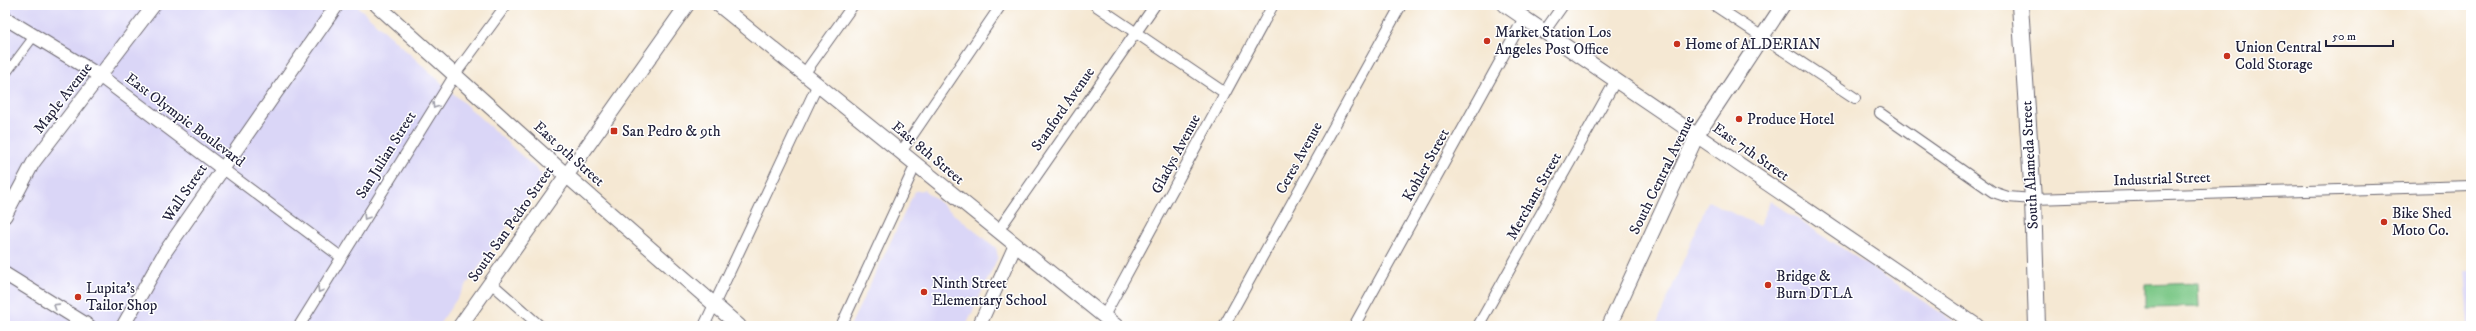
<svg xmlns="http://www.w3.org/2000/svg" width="2476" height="331" font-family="'IM FELL DW Pica',serif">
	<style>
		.built { fill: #dad6f7 }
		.park { fill: #7bc887; stroke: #4e7561 }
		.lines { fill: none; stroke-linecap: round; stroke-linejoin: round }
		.pedestrian-casing { stroke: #6c6770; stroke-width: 10 }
		.minor-casing { stroke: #6c6770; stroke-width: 12 }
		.tertiary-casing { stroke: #6c6770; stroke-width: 15 }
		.secondary-casing { stroke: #6c6770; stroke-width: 16 }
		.primary-casing { stroke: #6c6770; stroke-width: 18 }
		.pedestrian { stroke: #fff; stroke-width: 8 }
		.minor { stroke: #fff; stroke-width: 10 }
		.tertiary { stroke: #fff; stroke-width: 13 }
		.secondary { stroke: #fff; stroke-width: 14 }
		.primary { stroke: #fff; stroke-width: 16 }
		.oneway { stroke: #9c9ca7 }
		.poi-dot { fill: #c8321e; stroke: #fff; stroke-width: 1.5 }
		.labels { text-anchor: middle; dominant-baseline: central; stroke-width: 3; stroke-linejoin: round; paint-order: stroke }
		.poi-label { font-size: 15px; fill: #22223b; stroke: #fff; text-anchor: start }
		.street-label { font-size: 15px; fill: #22223b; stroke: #fff }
	</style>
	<rect width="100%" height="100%" fill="#fff"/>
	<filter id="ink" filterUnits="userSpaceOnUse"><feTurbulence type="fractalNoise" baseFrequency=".025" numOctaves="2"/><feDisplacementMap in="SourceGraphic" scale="8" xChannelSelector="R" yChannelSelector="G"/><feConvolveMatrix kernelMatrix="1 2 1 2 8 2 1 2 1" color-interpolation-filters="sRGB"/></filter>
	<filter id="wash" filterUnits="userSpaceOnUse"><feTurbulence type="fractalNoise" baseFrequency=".012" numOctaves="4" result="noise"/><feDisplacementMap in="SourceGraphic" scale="16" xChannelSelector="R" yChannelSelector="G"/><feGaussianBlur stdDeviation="0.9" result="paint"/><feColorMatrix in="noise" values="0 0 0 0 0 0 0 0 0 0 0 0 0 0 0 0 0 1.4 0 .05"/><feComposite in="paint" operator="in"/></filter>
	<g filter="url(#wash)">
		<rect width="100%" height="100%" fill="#f5e8d3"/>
		<path class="built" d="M5,5H356L543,175L438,326H5Z
			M924,190L996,248L998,257L966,326H850L915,191Z
			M1708,201L1759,226L1770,201L1961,326H1656Z
			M2464,271H2471V326H2468Z"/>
		<path class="park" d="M2198,283L2199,307L2146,308V285Z"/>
	</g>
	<g filter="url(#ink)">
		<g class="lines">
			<defs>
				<path id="pedestrian" d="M5,75L35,35"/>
				<path id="minor" d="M1095,5L1225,93
					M1714,5L1855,98
					M1544,32L1563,5
					M804,74L853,5
					M1880,113L1993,192L2008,197L2033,199L2471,186
					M901,152L1001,5
					M222,168L341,257
					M998,231L1155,5
					M491,283L540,326
					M1104,316L1273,5
					M299,326L456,73L506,5
					M704,326L818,84
					M841,326L916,164
					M1224,326L1401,5
					M1354,326L1524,18
					M1478,326L1616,80"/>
				<path id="tertiary" d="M5,18L100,76L222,168
					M5,216L33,163L154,5
					M5,274L89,326
					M123,326L165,252L337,5
					M979,326L1015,246"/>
				<path id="secondary" d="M377,5L566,175L739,326
					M719,5L1116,326
					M1505,5L1977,326
					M460,326L687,5
					M1609,326L1697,135L1783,5"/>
				<path id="primary" d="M2020,5L2033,199L2037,326"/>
			</defs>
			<use href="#pedestrian" class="pedestrian-casing"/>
			<use href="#minor" class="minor-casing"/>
			<use href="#tertiary" class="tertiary-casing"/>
			<use href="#secondary" class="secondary-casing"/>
			<use href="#primary" class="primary-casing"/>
			<use href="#pedestrian" class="pedestrian"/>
			<use href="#minor" class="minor"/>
			<use href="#tertiary" class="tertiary"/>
			<use href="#secondary" class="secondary"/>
			<use href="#primary" class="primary"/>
		</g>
		<defs><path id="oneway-chevron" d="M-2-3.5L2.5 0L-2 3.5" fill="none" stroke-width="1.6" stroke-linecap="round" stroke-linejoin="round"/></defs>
		<g class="oneway">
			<use href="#oneway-chevron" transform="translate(435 106) rotate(122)"/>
			<use href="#oneway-chevron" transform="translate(366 217) rotate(122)"/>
			<use href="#oneway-chevron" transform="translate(320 290) rotate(121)"/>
			<use href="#oneway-chevron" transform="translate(56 306) rotate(-148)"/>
		</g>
	</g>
	<g class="poi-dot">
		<circle cx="1487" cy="41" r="4"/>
		<circle cx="1677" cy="44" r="4"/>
		<circle cx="2227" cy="56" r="4"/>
		<circle cx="1739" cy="119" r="4"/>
		<rect x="610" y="127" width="8" height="8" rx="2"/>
		<circle cx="2384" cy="222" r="4"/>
		<circle cx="1768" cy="285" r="4"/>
		<circle cx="924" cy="292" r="4"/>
		<circle cx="78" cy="297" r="4"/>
	</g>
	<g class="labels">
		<g class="poi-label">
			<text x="1495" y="32">Market Station Los<tspan x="1495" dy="17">Angeles Post Office</tspan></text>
			<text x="1685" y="44">Home of ALDERIAN</text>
			<text x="2235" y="47">Union Central<tspan x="2235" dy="17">Cold Storage</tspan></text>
			<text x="1747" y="119">Produce Hotel</text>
			<text x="622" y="131">San Pedro &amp; 9th</text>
			<text x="2392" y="213">Bike Shed<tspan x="2392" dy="17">Moto Co.</tspan></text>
			<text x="1776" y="276">Bridge &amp;<tspan x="1776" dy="17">Burn DTLA</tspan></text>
			<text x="932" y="283">Ninth Street<tspan x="932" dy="17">Elementary School</tspan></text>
			<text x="86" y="288">Lupita's<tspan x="86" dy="17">Tailor Shop</tspan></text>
		</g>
		<g class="street-label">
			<text transform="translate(63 98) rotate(-52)">Maple Avenue</text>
			<text transform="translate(1063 109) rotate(-55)">Stanford Avenue</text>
			<text transform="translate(185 120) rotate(37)">East Olympic Boulevard</text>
			<text transform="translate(1751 152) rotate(35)">East 7th Street</text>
			<text transform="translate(928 153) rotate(40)">East 8th Street</text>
			<text transform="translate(569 154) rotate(42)">East 9th Street</text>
			<text transform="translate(1176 154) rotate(-62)">Gladys Avenue</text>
			<text transform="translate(386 155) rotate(-58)">San Julian Street</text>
			<text transform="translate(1299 158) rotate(-61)">Ceres Avenue</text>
			<text transform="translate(1426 165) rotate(-61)">Kohler Street</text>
			<text transform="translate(2030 165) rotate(-93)">South Alameda Street</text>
			<text transform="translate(1662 175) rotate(-64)">South Central Avenue</text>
			<text transform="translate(2162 179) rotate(-2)">Industrial Street</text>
			<text transform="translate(185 193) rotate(-56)">Wall Street</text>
			<text transform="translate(1534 196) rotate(-61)">Merchant Street</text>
			<text transform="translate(511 224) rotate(-55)">South San Pedro Street</text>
		</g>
	</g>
	<rect width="2476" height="331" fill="none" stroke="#fff" stroke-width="20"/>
	<path d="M2326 40v6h67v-6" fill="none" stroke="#22223b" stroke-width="2"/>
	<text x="2332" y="40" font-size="12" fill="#22223b" stroke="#ffffff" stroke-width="3" paint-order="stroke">50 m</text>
</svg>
